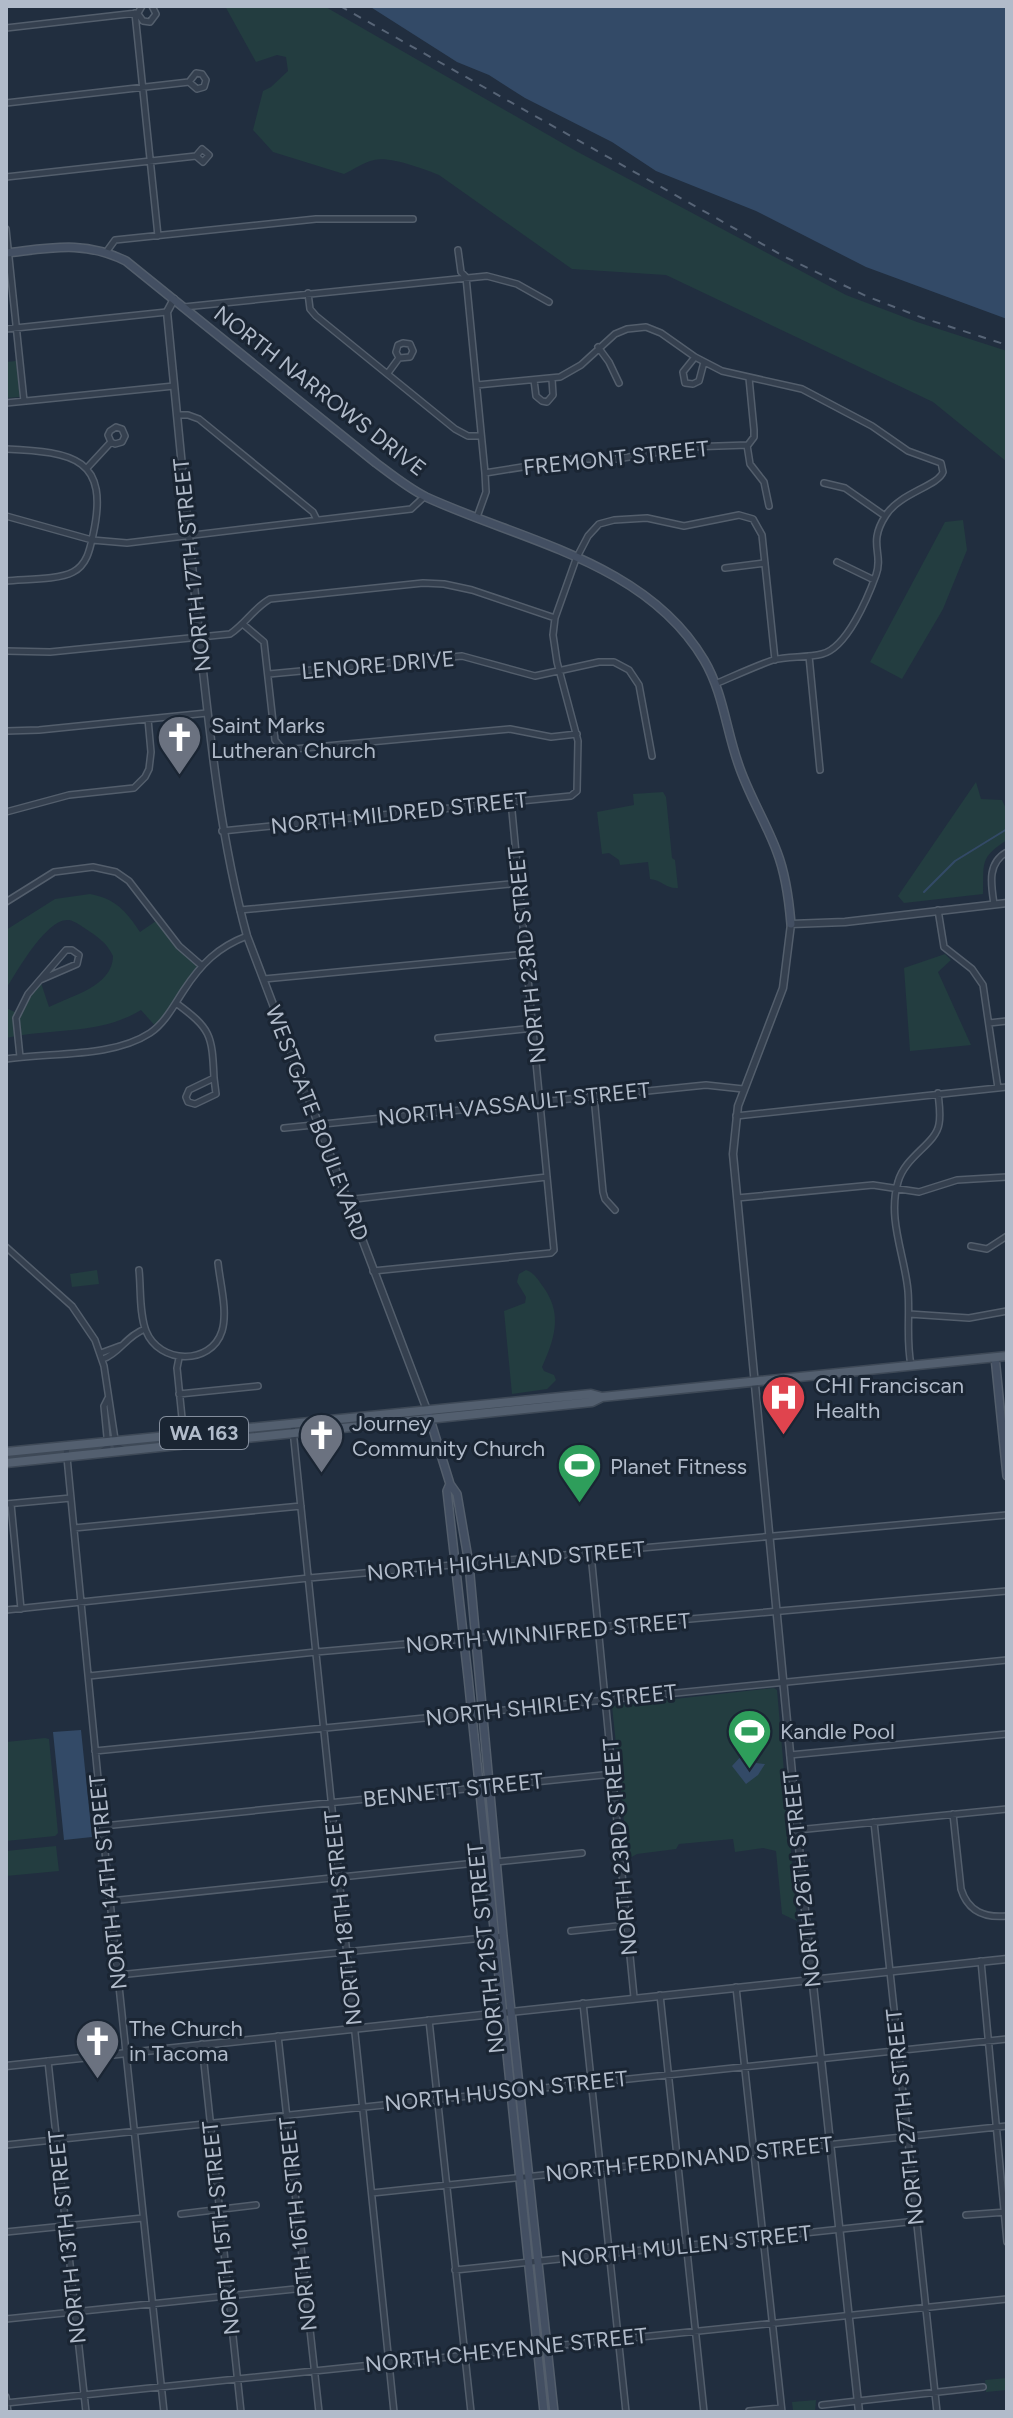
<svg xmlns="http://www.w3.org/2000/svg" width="1013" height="2418" font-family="Figtree,sans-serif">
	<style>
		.green { fill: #233d40 }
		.water { fill: #334a67 }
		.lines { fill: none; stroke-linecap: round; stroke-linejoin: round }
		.stream { stroke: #334a67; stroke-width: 2 }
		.minor-casing { stroke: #535e6c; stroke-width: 8 }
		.tertiary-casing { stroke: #535e6c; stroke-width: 9 }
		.secondary-casing { stroke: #535e6c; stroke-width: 10 }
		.primary-casing { stroke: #3e4957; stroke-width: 11 }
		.minor { stroke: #35404f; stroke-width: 5 }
		.tertiary { stroke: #35404f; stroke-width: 6 }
		.secondary { stroke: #434f62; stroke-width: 7 }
		.primary { stroke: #535f6f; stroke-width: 8 }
		.rail { stroke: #576476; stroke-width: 2; stroke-dasharray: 8 8; stroke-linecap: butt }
		.labels { text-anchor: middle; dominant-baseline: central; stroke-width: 6; stroke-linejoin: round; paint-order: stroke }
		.shield { fill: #1a2533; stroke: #848e9d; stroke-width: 2 }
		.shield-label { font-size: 20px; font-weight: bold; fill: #b1bbca }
		.street-label { font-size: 22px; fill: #b1bbca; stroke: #1a2533 }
		.poi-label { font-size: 22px; fill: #b1bbca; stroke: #1a2533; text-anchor: start }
	</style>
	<rect width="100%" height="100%" fill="#212e3f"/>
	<path class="green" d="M225,6H324L576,151L846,295L917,322L1007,351V462L933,402L666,275L572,269L439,175C424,169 390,156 374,160C364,162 353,170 344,174L273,152L253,130L263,91L271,87L288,71L286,57L277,55L256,62Z
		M16,361L20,397L6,398V362Z
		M963,520L967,550L943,609L902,679L870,662L945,522Z
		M976,782L981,799L1002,800L1007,811V840C979,858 984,863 983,894L904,903L898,896Z
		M663,792L666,797L672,858L675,860L678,888C666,889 662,880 650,879L648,862L620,865L619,860L609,853L602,854L597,812L634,805L633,794Z
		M90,894C116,899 126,911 140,932L159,919L179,946L202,966L157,1028L141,1010C101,1035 51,1028 6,1038V1008L17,1013L40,980L49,1007C71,996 113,986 113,956C107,943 98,937 86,929C81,926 75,921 69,920C47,917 16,973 6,989V930L55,899Z
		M945,954L951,960L938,972L971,1045L910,1051L904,968Z
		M97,1270L99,1284L72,1287L70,1274Z
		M526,1270C535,1273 538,1280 544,1288C563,1315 554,1340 542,1367L544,1371L554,1375L556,1380L547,1389L512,1394L504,1311L525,1303L526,1297L517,1282L519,1274Z
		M774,1688L777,1690L797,1921L782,1914L776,1851L763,1848L735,1852L733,1839L679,1844L676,1849L637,1854L628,1859L612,1706Z
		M45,1738L49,1739L58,1833L55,1836L6,1841V1742Z
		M56,1846L59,1871L6,1876V1851Z
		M1007,2378V2390L986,2392L985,2380Z
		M816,2400L815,2412L793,2410L792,2402Z"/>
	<path class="water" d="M369,6H1007V319L866,267L756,211L656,171L612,142L525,98L489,75L457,62Z
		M81,1730L92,1837L64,1840L53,1732Z
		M743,1754H746L756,1763L765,1764L758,1775L746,1784L732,1766Z"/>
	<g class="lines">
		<path class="stream" d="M924,892L955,861L1007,829"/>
		<defs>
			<path id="minor" d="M135,13L158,236
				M138,13L142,6
				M138,14L143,21L150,22L156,14L152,6
				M6,28L137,13
				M6,103L189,82L196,73L202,74L206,80L204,87L197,89L189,82
				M6,177L196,156L202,149L209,155L203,162L196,156
				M6,229L24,401
				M458,250L461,272L466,277L485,473L486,492L477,517
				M107,251L115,240L316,219H413
				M308,293L310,309L316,316L455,429L468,436H481
				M184,307L487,276L517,284L549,302
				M6,329L167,312
				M598,347L609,362L619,383
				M695,357L683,372L685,383L693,384L699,381L704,362
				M388,373L399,358L410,357L413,351L410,344L403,343L398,345L396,352L399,358
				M534,380L536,396L542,401L547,402L553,395L552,379
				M477,385L560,377L581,365L615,334L627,329L646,327L661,333L695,357L722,371L802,389L872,426L908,451L941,463L943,472C938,486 900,493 886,515C867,544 884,553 876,575C868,597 847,648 822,654C806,658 788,656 773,660C753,667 734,676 715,684
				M6,403L174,386
				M177,415H188L199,419L313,512L317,520
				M747,445L750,464L764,482L769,506
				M6,449C74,452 110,458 93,535C90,549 87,565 73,572C58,580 24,579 6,581
				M87,468L111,442L108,435L110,431L116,427L122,429L125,436L122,442L115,444L111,442
				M485,473L573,459H617L689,447L748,445L754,437V430L749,378
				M824,483L845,488L885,516
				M6,516L92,540L127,543L411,509L425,496
				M837,562L874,580
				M725,568L765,563
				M244,625L264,642L275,740L283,750L510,729L551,737L577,734
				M6,651L50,652L230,634C246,623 254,608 270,599L423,583L444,584L472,590L555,618
				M809,656L820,770
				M269,674L462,656L535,676L599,662H614L629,670L639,685L652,756
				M6,731L39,730L207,713
				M6,812L69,795L134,788L145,777L149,769L151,752L148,719
				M222,831L571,796L577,791L578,741L557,662L553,635L555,618L576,559L588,536L599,524L614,520L647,518L684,526L739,515L753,519L762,535L775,660
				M6,902L54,872L93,867L116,872L129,881L179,946L202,966
				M994,904C991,884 987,863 1007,852
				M240,910L520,883
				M938,910L944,947L972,969L983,985L998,1088
				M264,979L527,954
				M176,1003C211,1029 212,1034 214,1078L189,1090L186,1097L188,1102L195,1104L216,1094L214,1078
				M989,1023L1007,1021
				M438,1038L534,1028
				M20,1057L16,1018L28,994L40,980L77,964L79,955L72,950H66L40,980
				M6,1059C51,1052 112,1058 150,1033C165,1023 174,1005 184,990C201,964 218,947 247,936
				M594,1096L603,1192L605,1199L615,1210
				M736,1116L1007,1087
				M284,1128L706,1085L743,1089
				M737,1198L873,1185L919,1192L957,1180L1007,1177
				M346,1200L547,1177
				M971,1246L987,1249L1007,1236
				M6,1247L72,1306L95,1340L104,1366L116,1446L123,1449
				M139,1270C141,1288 139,1313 146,1331C159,1364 211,1366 222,1331C228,1311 220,1283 218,1263
				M373,1271L551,1253L554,1250L511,801
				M909,1314L969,1318L1007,1311
				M101,1353L120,1346
				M179,1358L177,1368L182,1418
				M103,1359C120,1353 126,1336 145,1329
				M911,1365C906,1340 910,1316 908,1291C905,1256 887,1219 898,1182C905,1156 936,1144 939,1124C941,1114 939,1103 938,1093
				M179,1394L258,1386
				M293,1430L394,2412
				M66,1447L108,1882L164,2412
				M102,1451L108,1447L104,1406L108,1398
				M6,1504L71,1498
				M11,1504L21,1609
				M74,1528L301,1506
				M591,1554L634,1997
				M6,1610L309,1578L1007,1515
				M89,1676L316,1652L1007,1591
				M95,1751L1007,1660
				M790,1755L1007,1734
				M953,1814L961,1889C968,1912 985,1918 1007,1916
				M874,1822L937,2412
				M103,1826L613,1774
				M797,1830L1007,1809
				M496,1862L582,1853
				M110,1901L486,1862
				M571,1931L627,1925
				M981,1961L1007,2242
				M118,1975L503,1936
				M736,1987L782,2412
				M660,1995L704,2412
				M583,2003L626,2412
				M429,2020L471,2412
				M278,2036L319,2412
				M202,2044L241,2412
				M48,2061L86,2412
				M6,2145L1007,2039
				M372,2193L1007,2126
				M181,2214L256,2205
				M966,2215L1006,2212
				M6,2232L143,2218
				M455,2270L917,2221
				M6,2319L305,2288
				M6,2397L8,2412
				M6,2403L1007,2299
				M822,2405L983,2387
				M749,2411L781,2408"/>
			<path id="tertiary" d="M174,299L167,312C177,419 188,527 199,634C210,736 220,837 247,936L427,1410
				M6,2066L1007,1959
				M859,2412L805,1910L733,1154L738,1106L783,988L791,924L845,922L1007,903"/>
			<path id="secondary" d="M6,253C51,248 84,240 126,261L376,463C392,475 408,488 426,497C522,541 646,562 704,660C723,692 726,729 738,763C748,794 766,822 777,852C786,875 789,900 791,924
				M995,1357L1007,1476
				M429,1416L450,1484L457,1494L469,1564L503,1936L554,2412
				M450,1484L447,1491L468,1677L544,2412"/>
			<path id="primary" d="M6,1452L591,1394L602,1397
				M6,1463L592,1402L602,1397L1007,1356"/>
		</defs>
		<use href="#minor" class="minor-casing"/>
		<use href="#tertiary" class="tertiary-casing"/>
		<use href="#secondary" class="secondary-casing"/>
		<use href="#primary" class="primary-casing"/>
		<use href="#minor" class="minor"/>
		<use href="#tertiary" class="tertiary"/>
		<use href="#secondary" class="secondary"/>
		<use href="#primary" class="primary"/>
		<path class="rail" d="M340,6L787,258L866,296L923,318L1007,345"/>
	</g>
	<defs>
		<symbol id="church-pin" viewBox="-11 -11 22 30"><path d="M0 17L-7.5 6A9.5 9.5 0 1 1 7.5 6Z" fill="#6b7280" stroke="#1a2533"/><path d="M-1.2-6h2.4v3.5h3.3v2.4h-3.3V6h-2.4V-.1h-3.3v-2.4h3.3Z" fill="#fff"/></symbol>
		<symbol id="hospital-pin" viewBox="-11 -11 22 30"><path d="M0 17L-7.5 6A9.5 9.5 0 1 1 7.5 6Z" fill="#e0444e" stroke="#1a2533"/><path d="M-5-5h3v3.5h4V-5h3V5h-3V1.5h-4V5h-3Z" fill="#fff"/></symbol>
		<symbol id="stadium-pin" viewBox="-11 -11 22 30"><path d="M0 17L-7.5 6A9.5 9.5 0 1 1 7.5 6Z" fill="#2e9e5b" stroke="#1a2533"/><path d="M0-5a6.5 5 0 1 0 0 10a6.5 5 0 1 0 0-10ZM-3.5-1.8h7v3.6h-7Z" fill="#fff"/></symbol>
	</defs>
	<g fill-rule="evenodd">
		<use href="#church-pin" x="154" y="712" width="51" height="69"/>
		<use href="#hospital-pin" x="758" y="1372" width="51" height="69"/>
		<use href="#church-pin" x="296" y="1410" width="51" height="69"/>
		<use href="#stadium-pin" x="554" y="1440" width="51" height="69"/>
		<use href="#stadium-pin" x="724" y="1706" width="51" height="69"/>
		<use href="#church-pin" x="72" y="2016" width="51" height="69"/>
	</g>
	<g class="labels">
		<rect class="shield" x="160" y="1417" width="88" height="32" rx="6"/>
		<g class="shield-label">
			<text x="204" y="1433">WA 163</text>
		</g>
		<g class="street-label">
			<text transform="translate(320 391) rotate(38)">NORTH NARROWS DRIVE</text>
			<text transform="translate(616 458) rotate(-6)">FREMONT STREET</text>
			<text transform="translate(192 565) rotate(-96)">NORTH 17TH STREET</text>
			<text transform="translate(378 665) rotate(-5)">LENORE DRIVE</text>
			<text transform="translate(399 813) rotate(-6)">NORTH MILDRED STREET</text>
			<text transform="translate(527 955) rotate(-96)">NORTH 23RD STREET</text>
			<text transform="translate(514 1104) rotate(-6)">NORTH VASSAULT STREET</text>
			<text transform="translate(317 1123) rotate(69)">WESTGATE BOULEVARD</text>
			<text transform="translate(506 1561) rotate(-5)">NORTH HIGHLAND STREET</text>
			<text transform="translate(548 1633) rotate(-5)">NORTH WINNIFRED STREET</text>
			<text transform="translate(551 1705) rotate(-6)">NORTH SHIRLEY STREET</text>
			<text transform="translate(453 1790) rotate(-6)">BENNETT STREET</text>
			<text transform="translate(620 1847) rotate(-95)">NORTH 23RD STREET</text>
			<text transform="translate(802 1879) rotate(-96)">NORTH 26TH STREET</text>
			<text transform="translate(108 1882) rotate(-96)">NORTH 14TH STREET</text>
			<text transform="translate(343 1918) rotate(-96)">NORTH 18TH STREET</text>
			<text transform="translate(486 1948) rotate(-96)">NORTH 21ST STREET</text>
			<text transform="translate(506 2091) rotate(-6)">NORTH HUSON STREET</text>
			<text transform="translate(905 2117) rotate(-96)">NORTH 27TH STREET</text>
			<text transform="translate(689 2159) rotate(-6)">NORTH FERDINAND STREET</text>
			<text transform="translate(298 2224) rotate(-96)">NORTH 16TH STREET</text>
			<text transform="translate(221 2228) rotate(-96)">NORTH 15TH STREET</text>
			<text transform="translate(67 2237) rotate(-96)">NORTH 13TH STREET</text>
			<text transform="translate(686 2246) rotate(-6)">NORTH MULLEN STREET</text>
			<text transform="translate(506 2350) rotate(-6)">NORTH CHEYENNE STREET</text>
		</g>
		<g class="poi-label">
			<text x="211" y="725">Saint Marks<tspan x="211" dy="25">Lutheran Church</tspan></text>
			<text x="815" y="1385">CHI Franciscan<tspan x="815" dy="25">Health</tspan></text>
			<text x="352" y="1423">Journey<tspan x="352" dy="25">Community Church</tspan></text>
			<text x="610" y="1466">Planet Fitness</text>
			<text x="780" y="1731">Kandle Pool</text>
			<text x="129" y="2028">The Church<tspan x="129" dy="25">in Tacoma</tspan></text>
		</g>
	</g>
	<rect width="1013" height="2418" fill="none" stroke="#b1bbca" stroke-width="16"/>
</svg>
